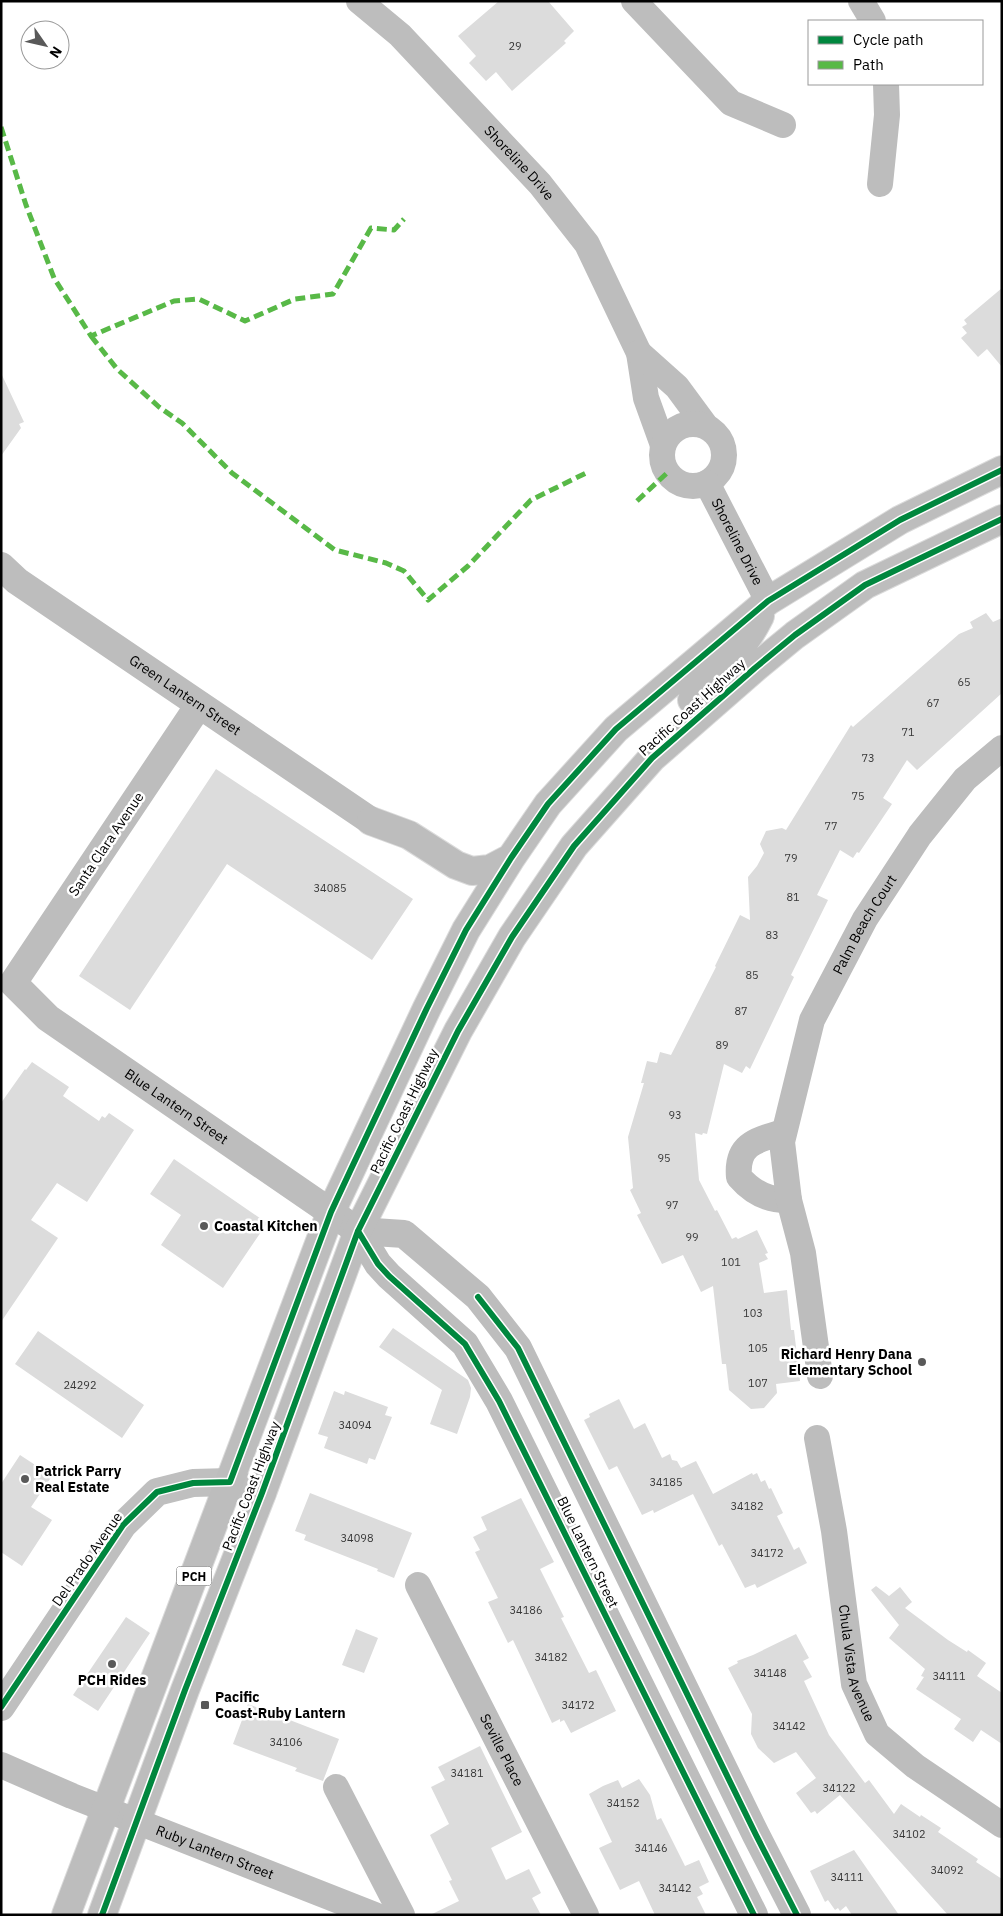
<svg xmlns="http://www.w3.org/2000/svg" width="1003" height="1916" font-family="'IBM Plex Sans',sans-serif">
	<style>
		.building { fill: #dcdcdc }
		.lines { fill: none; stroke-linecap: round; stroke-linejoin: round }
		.trunk-casing { stroke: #dbdbdb; stroke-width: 30 }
		.minor { stroke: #bdbdbd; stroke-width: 26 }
		.tertiary { stroke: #bdbdbd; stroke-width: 28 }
		.secondary { stroke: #bfbfbf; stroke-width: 28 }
		.trunk { stroke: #bdbdbd; stroke-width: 28 }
		.quiet { stroke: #58b947; stroke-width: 5; stroke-dasharray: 10 5; stroke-linecap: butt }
		.cycleway-casing { stroke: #fff; stroke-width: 9 }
		.cycleway { stroke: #00873e; stroke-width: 6 }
		.poi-dot { fill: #595959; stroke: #fff; stroke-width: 2 }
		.labels { text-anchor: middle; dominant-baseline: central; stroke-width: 5; stroke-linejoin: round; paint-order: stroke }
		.number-label { font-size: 11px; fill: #373737 }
		.shield { fill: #fff; stroke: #4c4c4c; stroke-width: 1 }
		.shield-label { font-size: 12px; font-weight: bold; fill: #000 }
		.street-label { font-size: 14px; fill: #000; stroke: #fff }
		.poi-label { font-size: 14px; font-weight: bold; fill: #000; stroke: #fff; text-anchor: start }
	</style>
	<rect width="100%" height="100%" fill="#fff"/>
	<path class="building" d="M499,1H548L574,31L564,41L566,43L512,91L496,72L486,81L469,63L476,56L458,36Z
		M1002,288V367L987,349L978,357L961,338L967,333L962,327L967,324L964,320Z
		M1,373L24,422L19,424L21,428L1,456Z
		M986,613L993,622L1002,618V693L917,770L907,760L883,798L892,804L859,853L857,852L853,858L840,850L817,895L828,900L791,975L794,977L750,1069L746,1066L742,1073L724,1064L707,1134L703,1133L702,1135L695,1133L699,1180L715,1211L717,1210L732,1239L736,1237L738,1239L757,1230L768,1253L765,1254L768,1259L759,1263L764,1293L787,1290L791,1330H794L800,1381L776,1384L777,1393L764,1408L751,1409L729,1390L726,1364H722L713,1286L701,1292L683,1255L662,1264L637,1215L641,1213L630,1190L633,1188L628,1137L644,1083H641L647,1061L657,1063L660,1052L671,1055L716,967L715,966L740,915L750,920L748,877L757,866L764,853L760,844L766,831L782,828L786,830L851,725L853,727L959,634L973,628L970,622Z
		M216,769L413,899L372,960L227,864L130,1010L79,976Z
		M32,1062L69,1087L63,1096L99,1121L102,1116L105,1118L109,1113L134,1130L87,1202L57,1183L31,1220L58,1238L1,1322V1103L25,1069L26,1070Z
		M174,1159L267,1223L223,1288L161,1245L181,1215L150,1194Z
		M393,1328L468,1380L471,1388L470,1397L457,1434L430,1424L442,1390L379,1347Z
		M38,1331L144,1405L122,1438L15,1364Z
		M334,1391L344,1395L345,1391L388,1407L385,1415L392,1417L375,1460L369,1458L367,1464L324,1448L328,1437L318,1434Z
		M619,1399L634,1429L645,1423L662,1458L670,1454L672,1460L677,1461L681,1468L696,1461L713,1494L752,1473L753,1475L757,1473L761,1482L765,1480L769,1489L771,1488L783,1513L777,1516L794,1550L799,1547L807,1563L757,1588L755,1584L745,1588L722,1544L719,1546L693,1494L654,1513L653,1510L642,1515L617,1466L609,1470L584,1420L590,1417L589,1414Z
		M20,1455L52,1476L31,1507L52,1520L22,1566L1,1552V1484Z
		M310,1493L412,1533L394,1578L377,1571L378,1569L304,1540L306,1535L295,1531Z
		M521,1498L554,1562L540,1569L564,1617L561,1618L589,1673L596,1670L616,1711L571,1733L564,1720L560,1722V1719L552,1723L513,1640L508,1643L488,1602L498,1598L475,1552L480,1550L473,1537L487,1530L481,1517Z
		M876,1586L889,1596L900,1587L912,1602L905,1608L948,1640L967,1652L968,1650L986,1663L977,1676L1002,1693V1744L981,1730L973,1742L954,1729L961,1719L916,1689L924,1677L921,1676L925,1669L889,1638L899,1625L871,1590Z
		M126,1617L150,1633L98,1711L73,1695Z
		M356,1629L378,1638L364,1673L342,1665Z
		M796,1634L809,1658L803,1661L812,1677L804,1681L829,1735L865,1783L869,1780L894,1814L901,1804L920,1817L921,1815L941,1828L938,1832L978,1859L976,1862L1002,1879V1915H948L840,1795L817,1814L815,1811L811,1813L796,1793L816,1778L796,1752L774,1763L758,1748L751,1734L752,1714L728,1668L738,1663L737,1661L753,1655Z
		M248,1704L339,1739L323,1781L295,1771L297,1768L233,1744Z
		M480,1746L522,1832L491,1848L506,1880L529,1869L541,1893L532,1898L541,1915H430L459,1901L449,1881L452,1880L430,1835L449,1824L431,1787L445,1780L438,1767Z
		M639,1779L650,1795L657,1820L661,1818L685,1866L699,1860L709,1882L699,1887L703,1894L697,1897L706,1915H655L639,1881L620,1890L599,1848L612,1842L589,1794L603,1786L618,1780L622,1788Z
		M854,1850L899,1915H852L846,1906L840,1911L838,1908L835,1910L828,1900L825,1902L810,1871Z"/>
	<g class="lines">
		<defs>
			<path id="trunk" d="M692,700C721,672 742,652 760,616
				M371,821L409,835L456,865L472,871L490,869L511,858
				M66,1915L331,1212L427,1008L466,930L511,858L548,804L616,729L768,601L900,520L1002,470
				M102,1915L185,1690L262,1493L358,1231L458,1031L512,937L574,846L652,758L755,668L795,635L865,585L1002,519"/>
		</defs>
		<use href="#trunk" class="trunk-casing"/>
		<g class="minor">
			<path id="s1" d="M359,1L400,35L540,184L587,244L639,353L646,398L663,445"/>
			<path d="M634,1L731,103L783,125"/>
			<path d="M861,1L873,21"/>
			<path d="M880,184L887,115L886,84"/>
			<path d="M639,353L677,387L705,425"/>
			<circle cx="693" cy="455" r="31"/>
			<path id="s2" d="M707,483L768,601"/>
			<path d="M784,1132C756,1140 736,1144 739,1177C752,1192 768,1201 789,1200"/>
			<path id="s3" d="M820,1376L803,1253L789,1200L782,1142L812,1020L865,919L920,835L965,779L1002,748"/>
			<path id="s4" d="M817,1438L834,1531L854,1684L877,1734L915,1766L1002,1825"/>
			<path id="s5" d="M418,1585L586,1915"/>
			<path id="s6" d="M1,1765L72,1796L375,1915"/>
			<path d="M336,1787L402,1915"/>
		</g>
		<g class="tertiary">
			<path id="s7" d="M1,566L17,581L371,821"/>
			<path id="s8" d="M199,705L13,983L48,1018L358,1231L378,1264L389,1276L465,1344L499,1401L754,1915"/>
			<path d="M358,1231L404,1234L478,1297L518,1348L756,1835L797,1915"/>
		</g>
		<path class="secondary" d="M1,1707L123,1525L157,1492L193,1483L230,1482L262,1493"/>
		<use href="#trunk" class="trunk"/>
		<path class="quiet" d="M1,127L26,205L54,278L91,336L174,301L199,299L245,321L295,299L333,294L371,228L394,230L404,219
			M91,336L117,369L159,407L182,423L232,473L335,550L386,563L404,571L428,600L468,566L531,500L588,472
			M637,501L667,473"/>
		<defs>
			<path id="cycleway" d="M358,1231L378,1264L389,1276L465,1344L499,1401L754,1915
				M478,1297L518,1348L756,1835L797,1915
				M1,1707L123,1525L157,1492L193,1483L230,1482L331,1212L352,1167L427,1008L466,930L511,858L548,804L616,729L768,601L900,520L1002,470
				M102,1915L185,1690L262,1493L358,1231L458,1031L512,937L574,846L652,758L755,668L795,635L865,585L1002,519"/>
		</defs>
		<use href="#cycleway" class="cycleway-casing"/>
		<use href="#cycleway" class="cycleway"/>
	</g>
	<g class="poi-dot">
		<circle cx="204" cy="1226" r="5"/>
		<circle cx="922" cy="1362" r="5"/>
		<circle cx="25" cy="1479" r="5"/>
		<circle cx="112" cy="1664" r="5"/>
		<rect x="200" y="1700" width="10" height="10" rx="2.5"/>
	</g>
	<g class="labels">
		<g class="number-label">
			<text x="515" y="46">29</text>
			<text x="964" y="682">65</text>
			<text x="933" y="703">67</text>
			<text x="908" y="732">71</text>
			<text x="868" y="758">73</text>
			<text x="858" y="796">75</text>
			<text x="831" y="826">77</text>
			<text x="791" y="858">79</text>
			<text x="330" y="888">34085</text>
			<text x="793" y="897">81</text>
			<text x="772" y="935">83</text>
			<text x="752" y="975">85</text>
			<text x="741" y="1011">87</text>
			<text x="722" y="1045">89</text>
			<text x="675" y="1115">93</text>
			<text x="664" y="1158">95</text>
			<text x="672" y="1205">97</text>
			<text x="692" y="1237">99</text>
			<text x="731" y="1262">101</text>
			<text x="753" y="1313">103</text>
			<text x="758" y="1348">105</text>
			<text x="758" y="1383">107</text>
			<text x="80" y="1385">24292</text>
			<text x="355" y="1425">34094</text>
			<text x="666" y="1482">34185</text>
			<text x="747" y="1506">34182</text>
			<text x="357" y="1538">34098</text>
			<text x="767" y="1553">34172</text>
			<text x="526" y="1610">34186</text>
			<text x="551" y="1657">34182</text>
			<text x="770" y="1673">34148</text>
			<text x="949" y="1676">34111</text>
			<text x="578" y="1705">34172</text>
			<text x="789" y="1726">34142</text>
			<text x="286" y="1742">34106</text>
			<text x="467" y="1773">34181</text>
			<text x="839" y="1788">34122</text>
			<text x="623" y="1803">34152</text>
			<text x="909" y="1834">34102</text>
			<text x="651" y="1848">34146</text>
			<text x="947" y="1870">34092</text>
			<text x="847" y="1877">34111</text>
			<text x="675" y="1888">34142</text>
		</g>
		<rect class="shield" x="176.5" y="1566.5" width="35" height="19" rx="4"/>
		<g class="shield-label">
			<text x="194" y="1576">PCH</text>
		</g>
		<g class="street-label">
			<text stroke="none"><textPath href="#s1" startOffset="228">Shoreline Drive</textPath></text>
			<text stroke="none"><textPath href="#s2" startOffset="66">Shoreline Drive</textPath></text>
			<text stroke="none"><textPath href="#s7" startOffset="225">Green Lantern Street</textPath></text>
			<text transform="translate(692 707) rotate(-42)">Pacific Coast Highway</text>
			<text transform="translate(106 844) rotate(-56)">Santa Clara Avenue</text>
			<text stroke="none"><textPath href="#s3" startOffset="472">Palm Beach Court</textPath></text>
			<text stroke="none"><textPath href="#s8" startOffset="540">Blue Lantern Street</textPath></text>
			<text transform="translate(404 1111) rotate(-64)">Pacific Coast Highway</text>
			<text transform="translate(251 1486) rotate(-69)">Pacific Coast Highway</text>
			<text transform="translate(588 1552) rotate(64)">Blue Lantern Street</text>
			<text transform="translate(87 1559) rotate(-55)">Del Prado Avenue</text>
			<text stroke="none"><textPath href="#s4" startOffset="229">Chula Vista Avenue</textPath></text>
			<text stroke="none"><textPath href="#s5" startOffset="185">Seville Place</textPath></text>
			<text stroke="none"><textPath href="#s6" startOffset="231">Ruby Lantern Street</textPath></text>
		</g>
		<g class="poi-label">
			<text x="214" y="1226">Coastal Kitchen</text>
			<text x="912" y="1354" text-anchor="end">Richard Henry Dana<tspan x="912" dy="16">Elementary School</tspan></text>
			<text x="35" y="1471">Patrick Parry<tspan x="35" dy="16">Real Estate</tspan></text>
			<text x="112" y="1680" text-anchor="middle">PCH Rides</text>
			<text x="215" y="1697">Pacific<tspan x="215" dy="16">Coast-Ruby Lantern</tspan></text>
		</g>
	</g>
	<rect width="1003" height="1916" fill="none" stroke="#000000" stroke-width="5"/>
	<rect x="808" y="20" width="175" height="65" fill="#ffffff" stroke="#999999"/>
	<rect x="818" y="36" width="25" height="8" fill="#00873e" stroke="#999999"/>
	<text x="853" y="45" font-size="15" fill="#000000">Cycle path</text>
	<rect x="818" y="61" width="25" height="8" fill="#58b947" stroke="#999999"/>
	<text x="853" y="70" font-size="15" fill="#000000">Path</text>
	<g transform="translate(45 45) rotate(124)"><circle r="24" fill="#ffffff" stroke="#999999"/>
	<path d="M0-4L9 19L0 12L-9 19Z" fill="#595959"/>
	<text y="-8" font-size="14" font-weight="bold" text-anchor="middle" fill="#000000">N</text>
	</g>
</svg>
